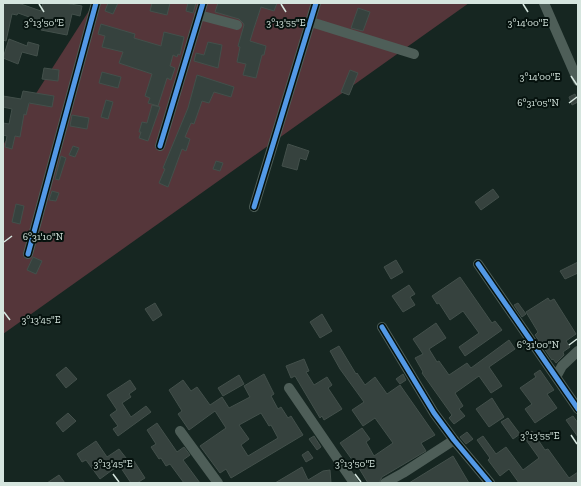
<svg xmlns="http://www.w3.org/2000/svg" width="581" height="486" font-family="'Zilla Slab',serif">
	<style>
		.green { fill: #55363a }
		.building { fill: #36423e; stroke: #43504b; fill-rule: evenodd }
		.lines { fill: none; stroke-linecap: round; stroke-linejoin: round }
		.minor { stroke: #4e5e58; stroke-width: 10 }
		.cycleway-casing { stroke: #06120e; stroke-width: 8 }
		.cycleway { stroke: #5399e6; stroke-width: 5 }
		.ticks { fill: none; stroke: #d5e5de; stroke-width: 1.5 }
		.ticks-label { font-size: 10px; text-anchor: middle; fill: #d5e5de; stroke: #06120e; stroke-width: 4; stroke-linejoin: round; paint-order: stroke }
	</style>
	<rect width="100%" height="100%" fill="#162621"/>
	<path class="green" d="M94,3H469L3,334V145Z"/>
	<path class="building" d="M3,3H18L41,11L43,3H65L82,6L80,16L72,14L67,35L41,30L43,22L18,13L17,15L12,14L6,41L3,40Z
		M108,3H118L113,14L105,11Z
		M152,3H170L167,15L150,11Z
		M188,3H196L193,13L186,11Z
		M218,3H277L274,11L261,7L254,28L250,41L266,46L264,55H262L256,78L243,75L246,64L237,62L240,47L238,46L244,25L243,23L239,19L215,12Z
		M358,8L370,12L363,31L351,28Z
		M101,24L135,34L134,38L161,46L164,32L184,37L180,55L178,54L177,57L173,55L170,66L175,68L171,80L167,78L158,106L148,103L150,98L145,96L152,74L119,63L123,52L102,47L105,36L98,34Z
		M9,39L27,46L28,42L39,45L37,56L22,52L18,64L3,58Z
		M208,42L222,45L218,68L194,61L196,53L204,55Z
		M44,68L59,70L58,81L42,79Z
		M350,70L358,73L349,95L341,92Z
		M102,72L121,77L118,88L99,83Z
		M197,75L234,87L231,97L214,92L209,103L202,101L194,124L191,123L185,137L190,139L186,151L182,149L168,187L159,183L165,169L163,168L188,108Z
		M23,91L54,96L52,107L29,103L26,115L24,114L20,137L15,136L12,149L5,147L7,136L3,135V123L9,124L12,109L3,107V96L21,99Z
		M575,94L578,102L572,105L569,97Z
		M106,100L113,102L108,119L101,117Z
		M152,105L160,107L148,141L139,138L141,132H139L142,122L147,123Z
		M72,115L89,118L87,129L70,126Z
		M288,144L309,151L306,160L300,158L297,170L282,166Z
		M73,146L79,148L75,157L69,155Z
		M61,156L66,158L59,180L55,179Z
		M216,161L223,163L220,171L213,169Z
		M493,189L499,197L481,210L475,202Z
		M52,191L59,193L56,201L49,200Z
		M16,204L24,206L20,224L12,222Z
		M33,257L42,261L36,274L27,270Z
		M396,260L403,272L391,279L384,267Z
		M578,262V273L565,279L560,271Z
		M460,277L492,323L495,321L502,330L465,356L459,347L479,333L463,311L450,320L439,303L437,304L432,296Z
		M409,285L415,294L410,297L415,305L403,312L392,296Z
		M548,298L550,301L554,299L576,334L566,341L570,347L563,352L564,355L556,363L553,359L552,360L535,335L538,332L526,312Z
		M155,303L162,315L153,321L145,309Z
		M518,303L526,314L522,317L514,305Z
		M322,314L332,331L320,338L310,322Z
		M436,323L446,338L429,349L437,362L439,361L449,375L467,363L471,368L509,340L515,349L489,367L502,386L491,393L479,376L455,393L463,406L459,409L465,416L454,424L449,418L452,415L422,373L423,372L415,358L423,354L413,339Z
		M339,346L356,374L357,373L365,385L375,377L387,394L400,385L435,435L421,443L426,451L382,477L379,483H368L354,460L353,461L340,443L362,428L370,439L366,442L374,456L393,443L375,418L363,426L352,410L364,402L340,369L330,351Z
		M304,359L309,371L306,372L314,385L327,377L332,385L328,388L342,409L324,420L322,416L320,418L295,376L291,378L286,366Z
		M66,367L77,379L66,388L56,375Z
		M540,370L554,390L547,394L557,408L535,423L525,409L532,404L520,388L536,377L534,374Z
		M264,374L274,394L271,396L278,409L281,407L288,418L291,416L303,435L231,478L226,469L220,473L200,446L226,428L215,411L189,430L178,414L182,411L169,390L183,380L191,391L197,387L210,405L222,397L229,408L250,397L244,386ZM261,413L269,426L271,425L278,438L248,456L241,445L249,439L239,425Z
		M403,374L406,380L400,384L396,379Z
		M239,375L244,384L223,396L218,388Z
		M130,380L136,389L129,394L131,397L122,403L131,417L146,406L151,412L118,436L113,429L118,426L110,415L117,410L107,395Z
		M492,398L504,417L489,427L476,409Z
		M68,413L76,421L63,432L56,423Z
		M573,416L578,423V437L566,420Z
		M508,418L520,434L513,439L501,422Z
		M157,423L177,452L184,447L190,455L183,460L200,483H184L170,464L166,466L161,458L159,459L151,447L156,444L147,430Z
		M532,431L545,450L548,449L569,478L578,472V480L574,483H519L509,469L500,476L488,460L490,458L477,440L483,436L496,454L506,447L523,470L539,458L524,437Z
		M467,432L473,439L466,444L460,437Z
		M314,436L321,447L317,450L309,439Z
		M96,441L107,457L119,449L130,463L134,461L145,478L137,483H131L119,465L100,479L86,460L82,462L77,454Z
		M308,451L313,458L306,462L302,455Z
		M453,456L469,483H409Z
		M302,467L308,480L323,471L330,470L331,483H275Z
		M59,475L65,483H47Z"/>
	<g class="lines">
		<path class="minor" d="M544,3L578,81
			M199,15L237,25
			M311,22L414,54
			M160,146L203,3
			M254,207L316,3
			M28,254L96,3
			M478,264L578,409
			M382,327L434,413L454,440L490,483
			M556,377L562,366L578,351
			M289,388L354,483
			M180,431L218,483
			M385,483L403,473L454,440"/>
		<defs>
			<path id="cycleway" d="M160,146L203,3
				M254,207L316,3
				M28,254L96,3
				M478,264L578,409
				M382,327L434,413L454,440L490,483"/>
		</defs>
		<use href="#cycleway" class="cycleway-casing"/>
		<use href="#cycleway" class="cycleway"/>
	</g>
	<path class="ticks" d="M39,4L44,12M281,4L286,12M523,4L528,12M571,76L577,85M569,103L577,97M4,242L12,236M4,312L10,320M569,345L577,339M571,435L577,444M113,474L119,482M355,474L361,482"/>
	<g class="ticks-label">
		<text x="44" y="26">3°13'50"E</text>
		<text x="286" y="26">3°13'55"E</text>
		<text x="528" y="26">3°14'00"E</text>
		<text x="540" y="80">3°14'00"E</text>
		<text x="538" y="106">6°31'05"N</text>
		<text x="43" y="240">6°31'10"N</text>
		<text x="41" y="323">3°13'45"E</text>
		<text x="538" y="348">6°31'00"N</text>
		<text x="540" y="439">3°13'55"E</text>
		<text x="113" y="467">3°13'45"E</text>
		<text x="355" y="467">3°13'50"E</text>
	</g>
	<rect width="581" height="486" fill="none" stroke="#d5e5de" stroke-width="8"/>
</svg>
